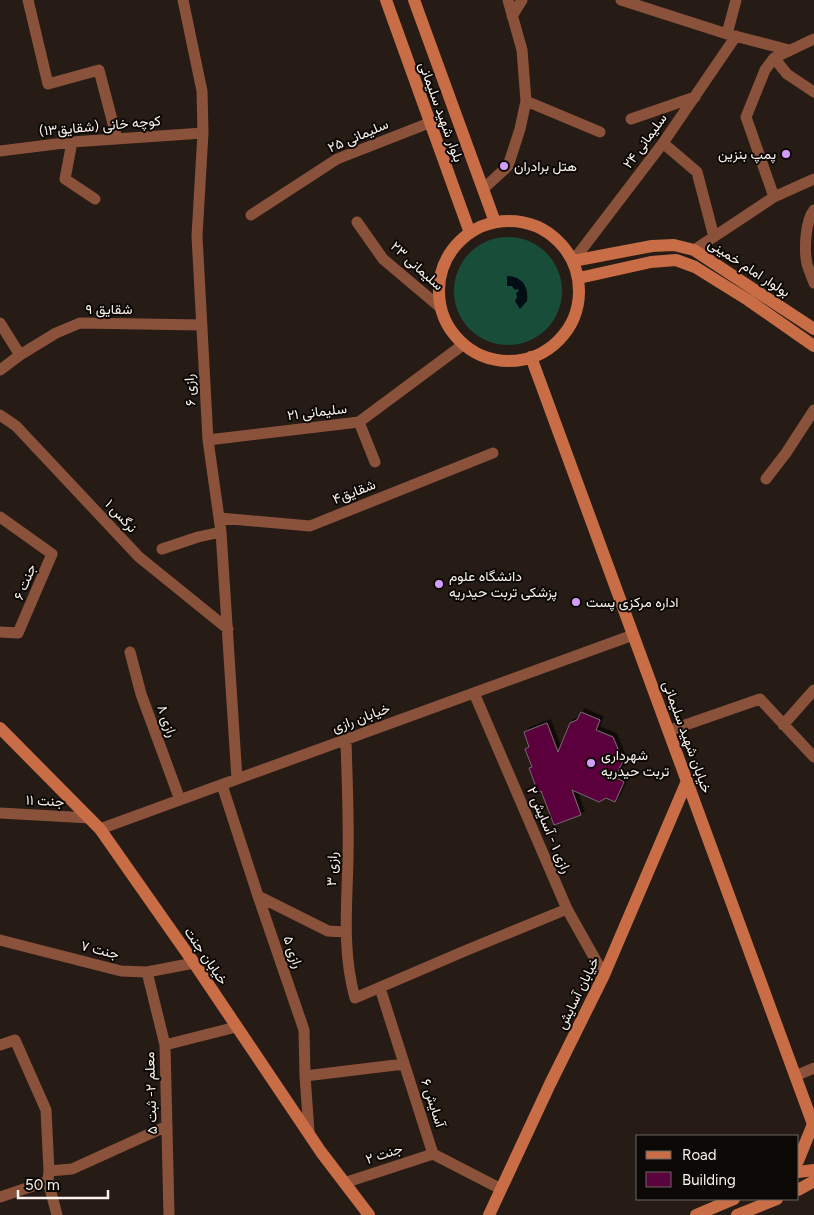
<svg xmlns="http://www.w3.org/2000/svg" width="814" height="1215" font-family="Figtree,Vazirmatn,sans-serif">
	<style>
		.green { fill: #174d39 }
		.water { fill: #020d15 }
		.building { fill: #5b033d; stroke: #76676f; filter: url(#shadow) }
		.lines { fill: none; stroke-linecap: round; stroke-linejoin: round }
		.street { stroke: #8b523b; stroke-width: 11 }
		.secondary { stroke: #c96d47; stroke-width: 12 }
		.poi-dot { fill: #d49cfb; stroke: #0c0805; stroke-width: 2 }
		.labels { text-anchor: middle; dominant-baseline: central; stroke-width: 4; stroke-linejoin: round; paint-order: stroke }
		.street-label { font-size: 14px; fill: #f9f2ed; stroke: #0c0805 }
		.poi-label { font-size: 14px; fill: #f9f2ed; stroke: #0c0805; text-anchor: start }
	</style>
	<defs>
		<filter id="shadow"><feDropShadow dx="3.5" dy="-3.5" stdDeviation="0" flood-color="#0009"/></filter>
	</defs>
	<rect width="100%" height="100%" fill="#271c15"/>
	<path class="green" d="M454 291a54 54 0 1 1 108 0a54 54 0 1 1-108 0Z"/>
	<path class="water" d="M507,276C522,276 529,287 527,301L520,309L515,301L517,297L516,293L519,291L518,289L515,290L512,286H507Z"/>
	<path class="building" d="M581,712L600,720L596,730L613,737L623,761L615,777L624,782L615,802L606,798L599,802L572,790L581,815L554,825L541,791L538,792L529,768L532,767L525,749L529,747L524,732L547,723L558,752L570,723L577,720Z"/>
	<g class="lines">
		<path class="street" d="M28,0L48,84L99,70L117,139
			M183,0L202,91L203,133L197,236L208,440L221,532L237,779
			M621,0L727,34L789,50
			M512,16L522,0
			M727,34L736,0
			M774,58L787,74L814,92
			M526,101L600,132
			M631,119L695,97
			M72,142L65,179L95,199
			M663,143L697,172L714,237
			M0,151L72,142L203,133
			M483,189L508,166L520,129L526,101L522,50L508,0
			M774,197L746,117L765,70L774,58L814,39
			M814,210C805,221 804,251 807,264C809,271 812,277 814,283
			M251,215L337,159L429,123
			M357,222L383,259L441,308
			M694,250L774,197L814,179
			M573,261L663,143L736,36
			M0,323L20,355
			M0,370L20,355L56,333L80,323L202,325
			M0,415L16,426L139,557L228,629
			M359,422L375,462
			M208,440L359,422L464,344
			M766,479L786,453L814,410
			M0,517L52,554L18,633L0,632
			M220,518L310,526L493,453
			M162,549L198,537L221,532
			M130,652L141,694L180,800
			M474,693L567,909L604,975
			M783,725L814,690
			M668,731L760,699L814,757
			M346,740C347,779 349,819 348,858C347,905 342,952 355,998L467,950L567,909
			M222,785L258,896L304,1030L305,1076L309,1132
			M0,813L90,818
			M100,829L633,635
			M258,896L328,931L345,932
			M0,940L121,971L147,972L194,963
			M147,972L165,1045L169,1215
			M380,988L433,1154L501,1189
			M0,1045L15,1040L46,1110L49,1171L48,1181L57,1215
			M165,1045L236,1027
			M305,1076L404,1064
			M795,1076L814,1068
			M49,1171L72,1169L167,1126
			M344,1183L433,1154
			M0,1197L48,1181"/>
		<path class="secondary" d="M386,0L470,233
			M414,0L495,222
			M439 291a70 70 0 1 1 140 0a70 70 0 1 1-140 0Z
			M573,261L652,246L674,245L694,250L814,329
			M579,278L651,262L676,260L695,267L748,300L814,346
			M531,357L814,1127
			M0,728L100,829L194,963L321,1152L369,1215
			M798,1161L813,1124
			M798,1172L814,1170
			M798,1190L814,1181
			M489,1215L550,1084L604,975L687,781
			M696,1215L734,1199
			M737,1215L777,1199"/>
	</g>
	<g class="poi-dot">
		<circle cx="786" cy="154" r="5"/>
		<circle cx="504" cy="166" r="5"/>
		<circle cx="439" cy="584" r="5"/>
		<circle cx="576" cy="602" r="5"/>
		<circle cx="591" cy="763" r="5"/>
	</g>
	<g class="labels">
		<g class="street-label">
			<text transform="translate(441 112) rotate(70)">بلوار شهید سلیمانی</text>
			<text transform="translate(100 126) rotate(-5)">کوچه خانی (شقایق۱۳)</text>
			<text transform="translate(358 136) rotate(-23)">سلیمانی ۲۵</text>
			<text transform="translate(645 141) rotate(-54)">سلیمانی ۲۴</text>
			<text transform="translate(417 266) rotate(42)">سلیمانی ۲۳</text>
			<text transform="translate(749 268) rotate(33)">بولوار امام خمینی</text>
			<text x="109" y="309">شقایق ۹</text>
			<text transform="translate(190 390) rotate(-93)">رازی ۶</text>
			<text transform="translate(317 412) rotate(-7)">سلیمانی ۲۱</text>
			<text transform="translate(354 492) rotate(-21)">شقایق۴</text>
			<text transform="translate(121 516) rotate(47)">نرگس ۱</text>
			<text transform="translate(25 582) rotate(-68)">جنت ۶</text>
			<text transform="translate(361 718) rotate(-20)">خیابان رازی</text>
			<text transform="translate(167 721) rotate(70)">رازی ۸</text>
			<text transform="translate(687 737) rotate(70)">خیابان شهید سلیمانی</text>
			<text transform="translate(45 801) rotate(3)">جنت ۱۱</text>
			<text transform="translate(549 830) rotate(67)">رازی ۱ - آسایش ۲</text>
			<text transform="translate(332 869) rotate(-88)">رازی ۳</text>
			<text transform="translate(100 950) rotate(14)">جنت ۷</text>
			<text transform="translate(293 952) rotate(71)">رازی ۵</text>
			<text transform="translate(206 956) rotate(56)">خیابان جنت</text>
			<text transform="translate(578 993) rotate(-64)">خیابان آسایش</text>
			<text transform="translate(151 1093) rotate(-92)">معلم ۲- ثبت ۵</text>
			<text transform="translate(433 1103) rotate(72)">آسایش ۶</text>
			<text transform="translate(384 1154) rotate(-18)">جنت ۲</text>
		</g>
		<g class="poi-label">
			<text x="776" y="154" text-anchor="end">پمپ بنزین</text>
			<text x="514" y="166">هتل برادران</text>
			<text x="449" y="576">دانشگاه علوم<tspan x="449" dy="16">پزشکی تربت حیدریه</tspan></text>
			<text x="586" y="602">اداره مرکزی پست</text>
			<text x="601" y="755">شهرداری<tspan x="601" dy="16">تربت حیدریه</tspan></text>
		</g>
	</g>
	<rect x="636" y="1135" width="162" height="65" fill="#0c0805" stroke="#6b6662"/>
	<rect x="646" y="1151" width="25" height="8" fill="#c96d47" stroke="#6b6662"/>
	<text x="682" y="1160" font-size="15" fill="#f9f2ed">Road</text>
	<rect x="646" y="1172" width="25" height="15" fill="#5b033d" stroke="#6b6662"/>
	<text x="682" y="1185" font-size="15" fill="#f9f2ed">Building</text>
	<path d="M18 1190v8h90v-8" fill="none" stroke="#f9f2ed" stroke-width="2.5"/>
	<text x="25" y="1190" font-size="15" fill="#f9f2ed" stroke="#0c0805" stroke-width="4" paint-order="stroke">50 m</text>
</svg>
